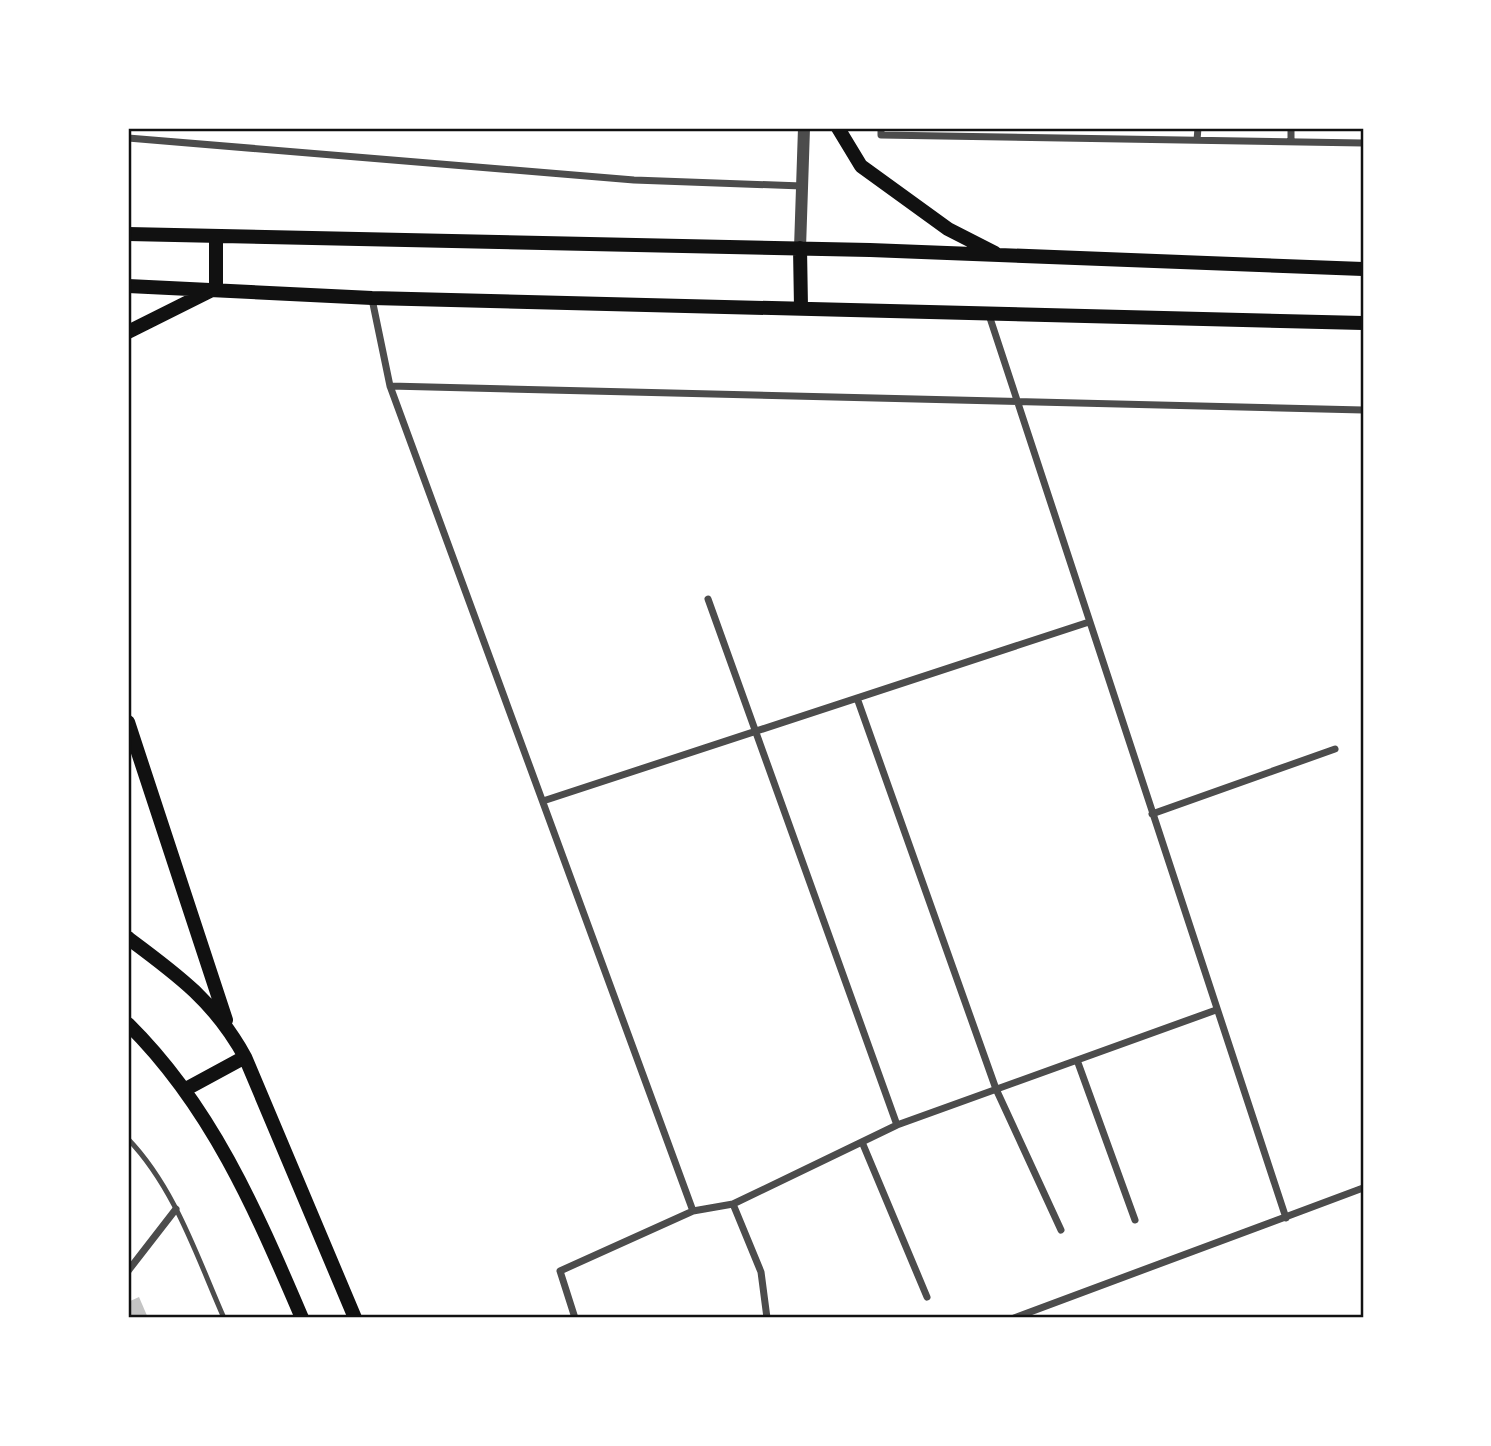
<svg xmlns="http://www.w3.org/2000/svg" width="1491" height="1446" font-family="'Public Sans',sans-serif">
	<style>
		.building { fill: #c4c4c4 }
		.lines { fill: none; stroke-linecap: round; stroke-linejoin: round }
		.service { stroke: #4c4c4c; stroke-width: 5 }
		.minor { stroke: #4c4c4c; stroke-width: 7 }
		.tertiary { stroke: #4c4c4c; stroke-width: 12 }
		.secondary { stroke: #111; stroke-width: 14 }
		.neatline { fill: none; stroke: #111; stroke-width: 2.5 }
	</style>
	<rect width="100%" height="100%" fill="#fff"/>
	<path class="building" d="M139,1297L148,1318H128V1302Z"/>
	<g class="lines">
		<path class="service" d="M128,1139C175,1188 197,1257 224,1318"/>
		<path class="minor" d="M881,128V135L1363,143
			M128,138L634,180L802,186
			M1197,140L1198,128
			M1291,142V128
			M372,299L390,386L693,1211
			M989,315L1286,1218
			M390,386L1363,410
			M708,599L897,1125
			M857,698L996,1089L1061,1230
			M543,801L1089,622
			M1152,814L1335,749
			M1077,1060L1135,1220
			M862,1142L927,1297
			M733,1204L761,1272L767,1318
			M128,1271L176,1209
			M575,1318L560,1271L693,1211L733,1204L897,1125L1216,1010
			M1014,1318L1363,1188"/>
		<path class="tertiary" d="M800,248L804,128"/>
		<path class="secondary" d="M838,128L861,166L948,229L995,253
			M128,234L870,250L1363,269
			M800,248L801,307
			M128,286L372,298L1363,323
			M128,332L216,288V238
			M128,722L226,1020
			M128,938C178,975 215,1002 245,1057L355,1318
			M128,1024C212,1107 256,1211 302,1318
			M186,1089L245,1057"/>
	</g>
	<rect width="1491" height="1446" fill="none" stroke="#ffffff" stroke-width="259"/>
	<rect x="130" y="130" width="1232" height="1186" class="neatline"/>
</svg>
